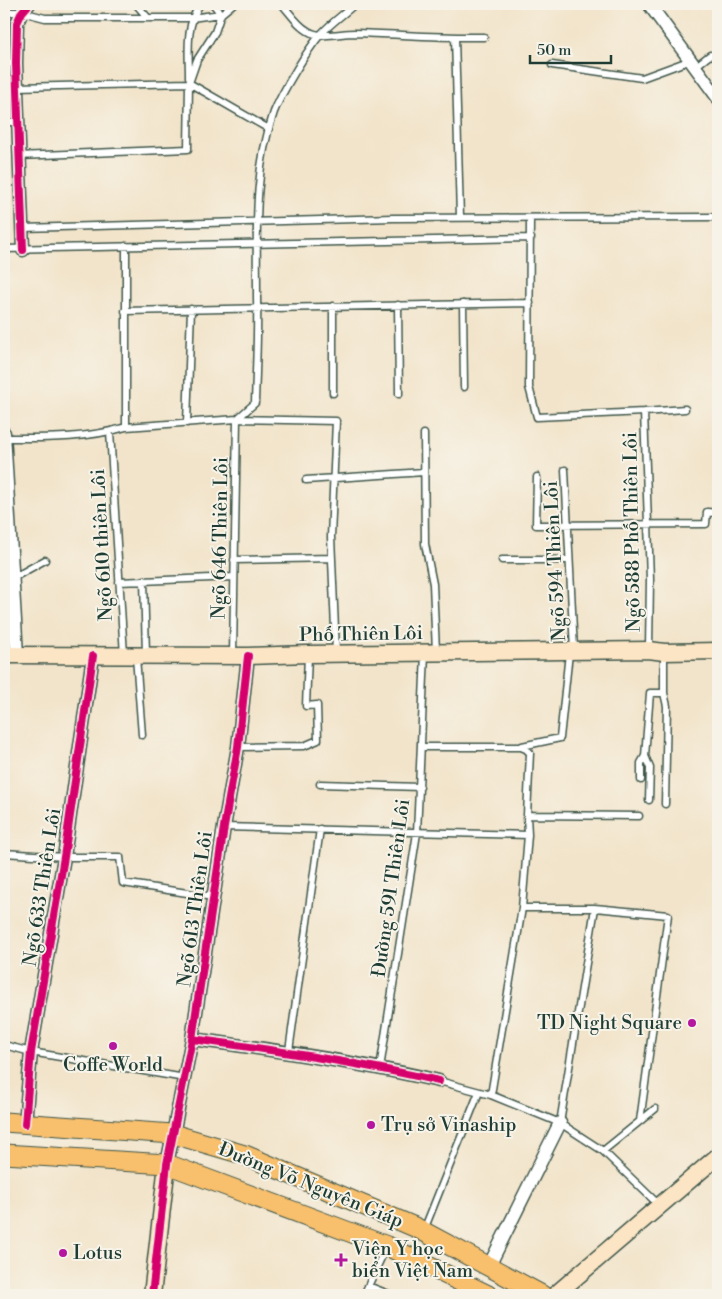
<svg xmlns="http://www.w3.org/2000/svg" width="722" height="1299" font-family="'Libre Bodoni',serif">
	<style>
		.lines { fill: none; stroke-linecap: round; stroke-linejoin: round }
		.lane-casing { stroke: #3f564a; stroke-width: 9 }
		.street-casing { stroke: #3f564a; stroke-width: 15 }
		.secondary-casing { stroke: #3f564a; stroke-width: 19 }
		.primary-casing { stroke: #3f564a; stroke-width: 21 }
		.lane { stroke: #fff; stroke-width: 6 }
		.street { stroke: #fff; stroke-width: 12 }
		.secondary { stroke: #fce5c4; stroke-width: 16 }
		.primary { stroke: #f8bf6c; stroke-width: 19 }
		.cycleway-casing { stroke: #f7f3e8; stroke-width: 11 }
		.cycleway { stroke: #d6006c; stroke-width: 8 }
		.poi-dot { fill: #b5179e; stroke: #f7f3e8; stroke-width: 2 }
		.labels { text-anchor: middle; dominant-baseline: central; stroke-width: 4; stroke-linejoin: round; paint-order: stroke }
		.street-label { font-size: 19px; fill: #1f3d34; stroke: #f7f3e8 }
		.poi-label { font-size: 19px; fill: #1f3d34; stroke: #f7f3e8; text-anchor: start }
	</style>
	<rect width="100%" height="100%" fill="#f7f3e8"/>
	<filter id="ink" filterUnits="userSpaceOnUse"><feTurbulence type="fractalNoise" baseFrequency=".02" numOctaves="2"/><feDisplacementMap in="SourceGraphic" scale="10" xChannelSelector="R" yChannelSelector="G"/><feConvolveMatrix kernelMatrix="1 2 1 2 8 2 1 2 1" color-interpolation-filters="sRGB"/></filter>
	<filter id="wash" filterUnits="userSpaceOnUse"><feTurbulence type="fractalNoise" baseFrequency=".0096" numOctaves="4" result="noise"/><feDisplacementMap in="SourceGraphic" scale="20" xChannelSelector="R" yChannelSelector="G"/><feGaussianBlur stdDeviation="1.12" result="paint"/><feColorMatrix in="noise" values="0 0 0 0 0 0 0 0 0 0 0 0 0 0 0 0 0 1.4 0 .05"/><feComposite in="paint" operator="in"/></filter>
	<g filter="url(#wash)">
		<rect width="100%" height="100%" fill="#f2e4ca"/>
	</g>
	<g filter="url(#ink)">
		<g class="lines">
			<defs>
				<path id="lane" d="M136,4L148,18
					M213,4L221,14
					M282,4C290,13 297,25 308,31C320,39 340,33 354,33C397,34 440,38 484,37
					M4,12H22L45,18H191L221,14
					M455,37L460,217
					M4,63H16
					M552,65L642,78L691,60
					M696,66L710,55L718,57
					M189,77C189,51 185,27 200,4
					M16,87L189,83L269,129
					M4,122H17
					M18,156L188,149L189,83L197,60L215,32L221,14L233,4
					M530,218L529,387L537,417L644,412L685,409
					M22,228L393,218L718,217
					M126,246V427
					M4,249L531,238
					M463,304L464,387
					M398,305L399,394
					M333,306V393
					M125,311L530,303
					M644,412L650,579L649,648
					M187,423L191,309
					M110,432L124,655
					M424,434L425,544L433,584L436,651
					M4,438C46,438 86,439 126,427L237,419L336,421L331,537L336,652
					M565,470L574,650
					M537,477L536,525L706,524L707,512L718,513
					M306,480L424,472
					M234,560L332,558
					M502,560H569
					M13,578L45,560
					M144,580L146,654
					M119,582L234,577
					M664,654V693L667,706L665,804
					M233,655L237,419L255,403C256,368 258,332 257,297C257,235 253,171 274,112C282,92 307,50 321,34C331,23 344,14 355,4
					M136,657L142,735
					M522,746L560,738L569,653
					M238,747L304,746L318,740L317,705L306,706L308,655
					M421,747H521L526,749L530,753L527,815L528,835L522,908L491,1095
					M641,780V763L645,756
					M320,784L420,787
					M649,800L650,768L645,756L650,693H664
					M527,815L639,816
					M224,827L528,835
					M4,853L64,857H120L123,883L213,897
					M522,908H595L668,915L640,1121
					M4,1045L31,1052L185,1078
					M289,1051L320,829
					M380,1068L417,833L425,654
					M439,1081L491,1095L560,1123L603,1151L655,1109
					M560,1123L595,908
					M603,1151L659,1205
					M424,1230L479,1092
					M368,1286L391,1295
					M364,1295L386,1247"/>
				<path id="street" d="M649,4L718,98
					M23,250L16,63L17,23L22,12L29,4
					M4,433L17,655
					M192,1039C276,1050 357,1062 439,1081
					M25,1124L31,1052L64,857L93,656
					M167,1164L192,1039L224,827L238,747L248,656
					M489,1266L560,1123"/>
				<path id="secondary" d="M4,655L248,656L308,654L649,650L664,652L718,651
					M152,1295L167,1164
					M555,1295L718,1156"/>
				<path id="primary" d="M4,1122L173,1134L245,1155L417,1228L542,1295
					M4,1154L167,1164L387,1246L488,1295"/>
			</defs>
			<use href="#lane" class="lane-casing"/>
			<use href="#street" class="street-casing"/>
			<use href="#secondary" class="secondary-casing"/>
			<use href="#primary" class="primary-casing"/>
			<use href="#lane" class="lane"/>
			<use href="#street" class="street"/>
			<use href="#secondary" class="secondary"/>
			<use href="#primary" class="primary"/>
			<defs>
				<path id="cycleway" d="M23,250L16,63L17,23L22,12L29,4
					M192,1039C276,1050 357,1062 439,1081
					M25,1124L31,1052L64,857L93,656
					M152,1295L167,1164L192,1039L224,827L238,747L248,656"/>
			</defs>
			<use href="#cycleway" class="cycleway-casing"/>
			<use href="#cycleway" class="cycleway"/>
		</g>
	</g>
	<g class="poi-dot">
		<circle cx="692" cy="1023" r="5"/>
		<circle cx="113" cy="1046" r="5"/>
		<circle cx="371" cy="1125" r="5"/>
		<circle cx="63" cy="1253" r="5"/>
		<path d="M338.5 1252.5h5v5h5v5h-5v5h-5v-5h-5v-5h5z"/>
	</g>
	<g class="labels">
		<g class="street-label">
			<text transform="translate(632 532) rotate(-91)">Ngõ 588 Phố Thiên Lôi</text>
			<text transform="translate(220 538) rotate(-89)">Ngõ 646 Thiên Lôi</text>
			<text transform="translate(102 545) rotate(-93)">Ngõ 610 thiên Lôi</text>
			<text transform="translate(555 561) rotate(-93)">Ngõ 594 Thiên Lôi</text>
			<text transform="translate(361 634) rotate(-1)">Phố Thiên Lôi</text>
			<text transform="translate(42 887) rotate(-81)">Ngõ 633 Thiên Lôi</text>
			<text transform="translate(391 888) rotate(-82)">Đường 591 Thiên Lôi</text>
			<text transform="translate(195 909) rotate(-82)">Ngõ 613 Thiên Lôi</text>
			<text transform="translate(311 1185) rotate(22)">Đường Võ Nguyên Giáp</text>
		</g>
		<g class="poi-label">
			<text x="682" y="1023" text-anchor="end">TD Night Square</text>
			<text x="113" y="1065" text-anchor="middle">Coffe World</text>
			<text x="381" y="1125">Trụ sở Vinaship</text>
			<text x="352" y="1249">Viện Y học<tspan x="352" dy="22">biển Việt Nam</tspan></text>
			<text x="73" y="1253">Lotus</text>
		</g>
	</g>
	<rect width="722" height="1299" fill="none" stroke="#f7f3e8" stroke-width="20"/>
	<path d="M530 55v8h81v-8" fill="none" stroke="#1f3d34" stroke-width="2.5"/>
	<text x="537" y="55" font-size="15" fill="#1f3d34" stroke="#f7f3e8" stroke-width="4" paint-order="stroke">50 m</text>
</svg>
